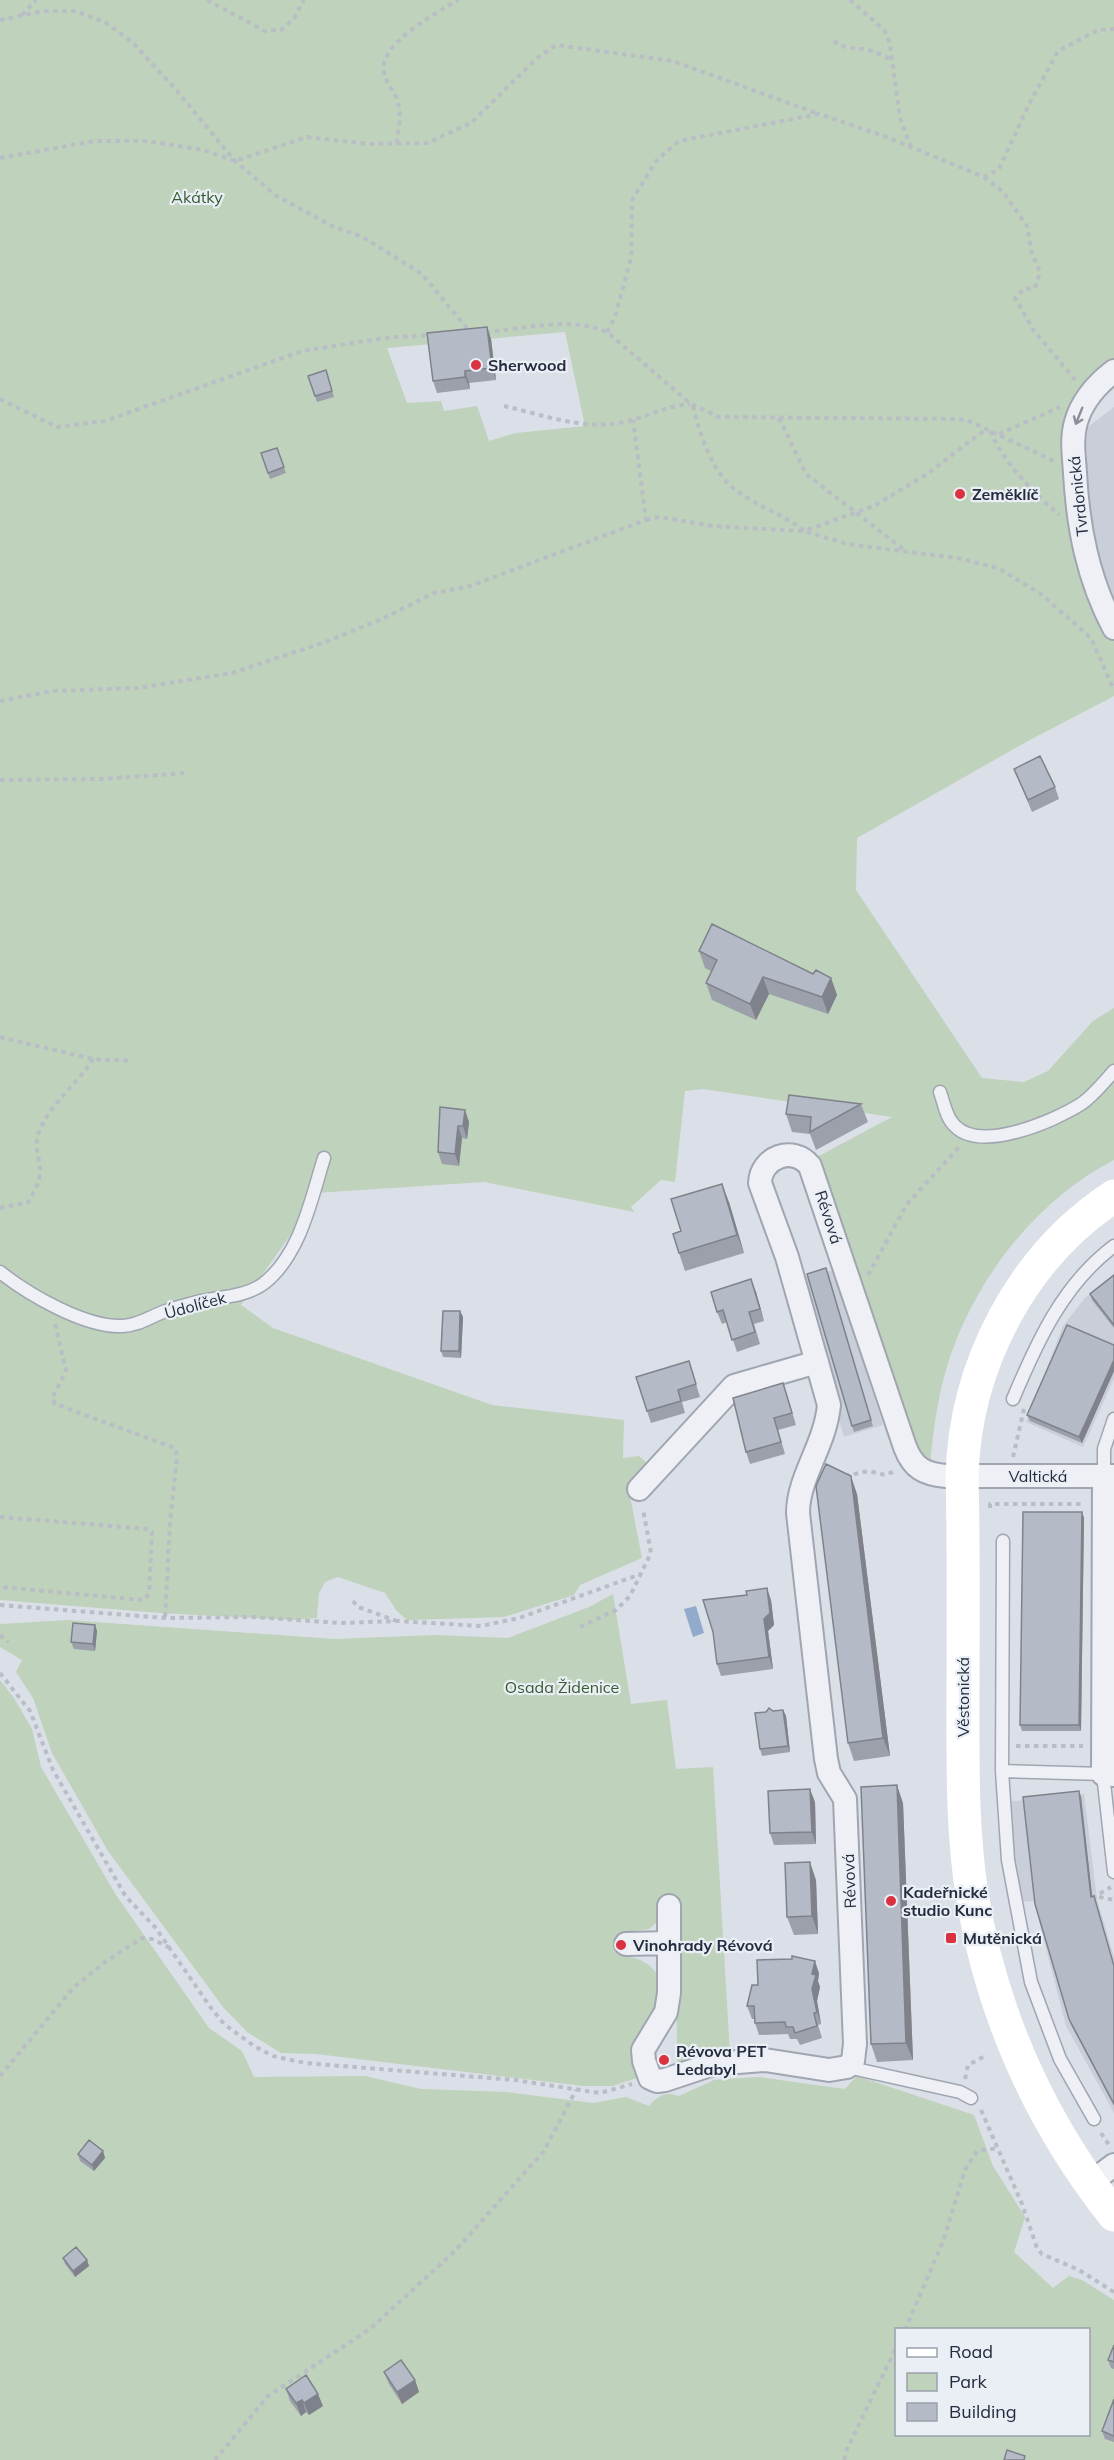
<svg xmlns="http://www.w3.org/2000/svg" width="1114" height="2460" font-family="Mulish,sans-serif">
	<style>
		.built { fill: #c9ced9 }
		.green { fill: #bfd2bb; fill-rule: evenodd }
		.water { fill: #92aacb }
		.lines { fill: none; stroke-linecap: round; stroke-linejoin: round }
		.lane-casing { stroke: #a0a6b1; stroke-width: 15 }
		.street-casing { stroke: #a0a6b1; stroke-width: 26 }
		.path { stroke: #b9bdc5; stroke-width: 4; stroke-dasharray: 4.5 4.5; stroke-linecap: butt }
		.lane { stroke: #eef0f5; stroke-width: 12 }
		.street { stroke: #eef0f5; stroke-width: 22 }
		.secondary { stroke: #fff; stroke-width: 33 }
		.wall { fill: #9ca0ab }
		.shaded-wall { fill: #7f828b }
		.building { fill: #b5bac7; stroke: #7f828b; stroke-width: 1.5 }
		.oneway { stroke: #898e9a }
		.poi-dot { fill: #da3240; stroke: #eaeef5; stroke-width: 2 }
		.labels { text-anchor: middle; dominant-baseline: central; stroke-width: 4.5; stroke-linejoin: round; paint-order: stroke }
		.park-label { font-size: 16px; fill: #355b30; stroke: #eaeef5 }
		.poi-label { font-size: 16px; font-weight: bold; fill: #242c3e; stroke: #eaeef5; text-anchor: start }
		.street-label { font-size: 16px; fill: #242c3e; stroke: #eaeef5 }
	</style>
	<rect width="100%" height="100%" fill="#dbdfe7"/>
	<path class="built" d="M1114,407V597L1094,547L1089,519L1086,443L1088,427Z
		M833,1270L883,1425L844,1437L799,1281Z
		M1114,1275V1379L1083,1447L1026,1422L1063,1326L1085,1298Z
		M1084,1794L1097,1899L1114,1957V2113L1066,2026L1034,1901L1021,1902L1011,1852L1007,1802Z"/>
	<path class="green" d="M0,0H1114V367L1071,436L1114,637V696L1026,742L857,838L856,890L982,1078L1024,1082L1048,1071L1093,1021L1114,1008V1160C1034,1201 971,1284 946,1370C937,1401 933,1433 930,1465L916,1459L911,1427L817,1157L892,1117L703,1089L685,1091L675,1182L661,1180L631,1207L634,1212L484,1182L315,1193L303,1217L241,1305L273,1328L492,1405L624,1420L623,1458L639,1456L648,1464L628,1486L642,1558L580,1585L574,1595L504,1617L407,1620L396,1610L385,1593L338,1577L325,1582L319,1593L317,1618L292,1620L160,1613L0,1600ZM565,332L585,426L516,433L489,441L477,406L444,411L441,401L407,403L387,348Z
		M613,1594L631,1704L667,1700L676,1769L713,1767L730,2054L677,2069L676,1904L649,1929L619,1933L618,1955C654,1958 671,1979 654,2015C648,2026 637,2034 634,2046C631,2057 633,2068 637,2078L613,2086H583L316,2054L281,2053L247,2032L223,2007L108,1851L52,1753L33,1698L16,1672L22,1660L0,1647V1624L67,1620L335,1639L434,1635L508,1638L589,1607Z
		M0,1680L14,1698L32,1729L41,1767L116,1895L209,2028L242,2051L254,2077L365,2076L421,2089L507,2092L593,2103L626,2097L649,2106C658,2096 665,2091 679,2096L714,2080L758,2077L845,2089L857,2076L974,2115L993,2166L1025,2217L1014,2252L1053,2288L1069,2276L1082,2280L1114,2300V2460H0ZM896,2330H1088V2434H896Z"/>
	<path class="water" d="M696,1606L704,1633L693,1637L684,1609Z"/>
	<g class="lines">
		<defs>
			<path id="lane" d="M940,1092C944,1103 946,1118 955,1126C981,1153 1054,1121 1081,1104C1093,1096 1104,1082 1114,1071
				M0,1272C29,1295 86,1328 123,1326C140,1325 151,1316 166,1311C176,1307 187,1305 197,1302C218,1297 245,1297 263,1284C300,1256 311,1200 324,1158
				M1013,1399C1037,1342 1063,1284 1114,1246
				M1104,1476V1449L1114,1419
				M1003,1541L1002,1771L1008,1860L1031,1982L1060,2059L1094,2119
				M1002,1771L1103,1774L1114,1872
				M847,2067L960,2092L971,2098"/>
			<path id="street" d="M1114,371C1097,384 1082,401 1076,422C1071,439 1074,456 1075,473C1078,528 1088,579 1114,628
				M1104,1476L1103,1774L1114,1775
				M639,1489L734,1386L817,1362
				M669,1906V1993L666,2012L643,2050L644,2061L650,2078L657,2081L665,2080L713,2064L765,2060L829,2070L847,2067L853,2061L855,2044L845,1799L829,1773L826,1759L798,1513C798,1477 825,1446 829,1405L787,1257L760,1183C761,1157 793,1145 810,1166L905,1447C913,1468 924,1474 946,1476H1114
				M626,1944L669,1943
				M1090,2183L1114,2165"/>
		</defs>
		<use href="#lane" class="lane-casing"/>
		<use href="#street" class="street-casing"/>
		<path class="path" d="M207,0L265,31L281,30L294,18L304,0
			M850,0L884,30L890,44L900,118L911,147
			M22,15L36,0
			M0,20L44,11H75L105,22L133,43L177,91L235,161L275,195L334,227L363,237L422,274L470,332
			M834,41C844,50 856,47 868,50C877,52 884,56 892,60
			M397,143C398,128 403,111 396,97C391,87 386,83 384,72C378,44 438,12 458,0
			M0,158L95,141H147L204,150L235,161L307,137L369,144L427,143L471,123L536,59L556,45L673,61L819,114
			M984,177L1003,192L1027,226L1032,254L1040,272L1035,288L1024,289L1015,298L1034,331L1077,382
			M486,332C526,329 569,316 607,332L691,404L719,417L957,419L967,420L1054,461
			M607,332L615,317L631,258L632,200L657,160L679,141L819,114L884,136L984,177L999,169L1029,104L1058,51L1098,30L1114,29
			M0,399L57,427L105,421L302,351L384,338L431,335
			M504,406C540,414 582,430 618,423C643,419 665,406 690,404
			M693,406C700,434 712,474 737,491C758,507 784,514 804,531L874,506L927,474L986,429
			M779,418L806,474L903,549
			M990,431C1005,464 1032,491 1059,515
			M999,434L1060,407
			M646,520L659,517L712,526L804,531L847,544L957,558L998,568L1041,594L1091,638L1114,690
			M0,701L52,691L138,688L232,673L328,641L384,618L434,593L470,586L646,520L633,420
			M0,780L102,779L185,773
			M0,1037L93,1059L131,1061
			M0,1208L28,1202C33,1194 40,1182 40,1172C40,1159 34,1148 38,1135C48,1105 77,1085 93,1059
			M868,1275L907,1204L961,1145
			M55,1324L66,1371L52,1398L55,1404L175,1448L177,1456L170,1523L165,1618
			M1013,1457L1024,1409
			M845,1476L869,1471L885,1475L895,1471
			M990,1508V1504H1083
			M0,1517L149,1529L152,1532L149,1594L143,1600L0,1587
			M353,1601L358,1607L397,1621
			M0,1605L165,1618L254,1617L340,1623L398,1621L481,1626L519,1618L641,1574
			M580,1627L616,1610L630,1596L651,1553L643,1509
			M0,1635L8,1642
			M0,1673L30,1711L53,1770L126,1897L155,1927L211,2008L224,2024L254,2046L273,2056L305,2063L515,2080L600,2093L632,2084
			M1016,1746H1083
			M1099,1897L1114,1900
			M1092,1898L1111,1887
			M0,2076L73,1988L105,1962L142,1938L152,1939L170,1948
			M965,2079L968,2065L987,2055
			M981,2110L1022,2204L1037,2248L1042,2254L1079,2270L1114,2292
			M1101,2133L1109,2145
			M905,2330L944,2239L965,2170L977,2151L998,2148
			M215,2460L268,2396L370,2329L455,2251L544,2151L576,2090
			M844,2460L847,2449L896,2348"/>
		<use href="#lane" class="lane"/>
		<use href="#street" class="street"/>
		<path class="secondary" d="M1114,1196C1021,1257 965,1366 962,1476C964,1552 963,1628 963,1704C963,1767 962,1831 972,1894C991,2012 1040,2122 1114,2215"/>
	</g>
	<path class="wall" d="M487,327L491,339L496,380L469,383L470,389L437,393L433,381Z
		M326,370L334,397L317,402L308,376Z
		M277,448L286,473L270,479L261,453Z
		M1014,769L1055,787L1059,799L1032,812Z
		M699,951L831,978L837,995L828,1014L769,994L756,1020L712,1000L706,983L711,971L705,968Z
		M861,1104L868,1122L816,1150L810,1134L792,1132L786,1114Z
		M440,1107L469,1122L467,1139L462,1138L459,1166L442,1164L438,1152Z
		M729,1202L744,1253L685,1271L679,1253L681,1231Z
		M826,1268L873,1426L854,1432L852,1426Z
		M1114,1275V1328L1092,1300L1090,1294Z
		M756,1292L764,1321L754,1324L760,1344L737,1352L727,1322L722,1324L717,1312Z
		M460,1311L463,1317L461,1358L443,1357L441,1351Z
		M1114,1345V1371L1082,1443L1030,1421L1027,1415Z
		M689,1361L700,1397L682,1402L685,1413L651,1423L647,1411Z
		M787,1395L796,1425L778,1430L785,1454L750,1464L746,1452Z
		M857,1494L890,1756L854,1761L848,1743Z
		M1082,1512L1084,1518L1081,1731H1022L1020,1725Z
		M771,1600L774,1625L768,1631L773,1669L721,1676L717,1664Z
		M95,1625L97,1631L95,1651L74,1649L71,1642Z
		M783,1710L786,1716L790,1752L762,1756L760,1749Z
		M1081,1797L1092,1897L1114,1965V2106L1071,2025L1069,2019Z
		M815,1802L816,1844L774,1845L770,1833Z
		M903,1803L913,2060L877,2062L871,2044Z
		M816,1880L818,1934L794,1935L787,1917Z
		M819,1973L818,1981L820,1987L817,2001L821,2024L818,2025L822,2038L800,2045L797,2039H790L788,2034L759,2035L755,2023V2019H752L747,2006L758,1985Z
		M103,2151L105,2158L94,2171L80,2161L78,2154Z
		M63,2258L87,2260L89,2266L75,2277L65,2264Z
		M1114,2345V2369L1111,2368L1108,2360Z
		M384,2372L415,2380L419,2392L402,2404L389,2384Z
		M286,2389L323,2406L309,2415L306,2412L301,2416L290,2401Z
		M1114,2399V2442L1105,2439L1102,2431Z"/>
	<path class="shaded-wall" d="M487,327L491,339L496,380L492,368Z
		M465,371L469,383L470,389L465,377Z
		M763,977L769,994L756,1020L750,1004Z
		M831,978L837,995L828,1014L822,997Z
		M465,1110L469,1122L467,1139L463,1126Z
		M458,1126L462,1138L459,1166L455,1154Z
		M722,1184L729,1202L744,1253L737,1235Z
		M751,1279L756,1292L764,1321L760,1309Z
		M460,1311L463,1317L461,1358L459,1351Z
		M1114,1360V1371L1082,1443L1079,1437Z
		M851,1476L857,1494L890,1756L883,1738Z
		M1082,1512L1084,1518L1081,1731L1079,1725Z
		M767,1588L771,1600L774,1625L768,1631L773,1669L769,1657L764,1619Z
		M95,1625L97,1631L95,1651L93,1644Z
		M783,1710L786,1716L790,1752L788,1746Z
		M897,1785L903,1803L913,2060L906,2043Z
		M810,1789L815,1802L816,1844L812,1832Z
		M1079,1791L1081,1797L1093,1903L1091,1897Z
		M810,1862L816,1880L818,1934L812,1916Z
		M815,1961L819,1973L818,1981L820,1987L817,2001L821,2024L817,2012L812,1989V1974Z
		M103,2151L105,2158L94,2171L92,2165Z
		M87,2260L89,2266L75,2277L73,2271Z
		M415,2380L419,2392L402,2404L397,2392Z
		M318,2394L323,2406L309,2415L304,2403Z
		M302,2400L306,2412L301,2416L296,2403Z"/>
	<path class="building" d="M487,327L492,368L465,371V377L433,381L427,333Z
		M326,370L332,391L315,396L308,376Z
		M277,448L284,467L268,473L261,453Z
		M1040,756L1055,787L1028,800L1014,769Z
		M712,924L813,974L816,970L831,978L822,997L763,977L750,1004L706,983L717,960L699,951Z
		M789,1095L861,1104L810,1132L811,1117L786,1114Z
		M440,1107L465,1110L463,1126H458L455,1154L438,1152Z
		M722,1184L737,1235L679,1253L673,1234L681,1231L671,1199Z
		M826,1268L871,1420L852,1426L807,1274Z
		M1114,1275V1325L1090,1294Z
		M751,1279L760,1309L749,1312L755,1332L732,1340L723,1310L717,1312L711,1292Z
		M443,1311H460L459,1351H441Z
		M1067,1325L1114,1345V1360L1079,1437L1027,1415Z
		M689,1361L696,1384L678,1390L681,1401L647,1411L636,1377Z
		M783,1383L792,1413L774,1418L781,1442L746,1452L733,1398Z
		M826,1464L851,1476L883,1738L848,1743L816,1486Z
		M1023,1512H1082L1079,1725H1020Z
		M767,1588L770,1613L764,1619L769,1657L717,1664L713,1632L703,1600L747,1595L746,1591Z
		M73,1623L95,1625L93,1644L71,1642Z
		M769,1708L773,1711L783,1710L788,1746L760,1749L755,1713L766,1712Z
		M897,1785L906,2043L871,2044L861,1787Z
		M810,1789L812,1832L770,1833L768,1791Z
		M1079,1791L1091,1897L1094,1896L1114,1966V2104L1069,2019L1035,1904L1023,1797Z
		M810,1862L812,1916L787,1917L785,1863Z
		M792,1956L815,1961L812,1974L816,1975L812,1989L817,2012L814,2013L817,2026L795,2033L793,2027H786L785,2022L755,2023L754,2006H747L752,1985H758L757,1960L792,1959Z
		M89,2140L103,2151L92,2165L78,2154Z
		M76,2247L87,2260L73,2271L63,2258Z
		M1114,2345V2362L1108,2360Z
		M401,2360L415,2380L397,2392L384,2372Z
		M306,2375L318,2394L304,2403L302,2400L296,2403L286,2389Z
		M1114,2399V2436L1102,2431Z
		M1007,2450L1025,2456L1024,2460H1004Z"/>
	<defs><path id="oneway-shaft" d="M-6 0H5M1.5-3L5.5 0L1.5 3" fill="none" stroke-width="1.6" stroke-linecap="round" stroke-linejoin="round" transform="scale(1.5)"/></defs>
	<use class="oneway" href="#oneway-shaft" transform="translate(1079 416) rotate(112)"/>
	<g class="poi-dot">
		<circle cx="476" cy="365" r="6"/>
		<circle cx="960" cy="494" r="6"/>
		<circle cx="891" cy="1901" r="6"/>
		<rect x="945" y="1932" width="12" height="12" rx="3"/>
		<circle cx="621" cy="1945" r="6"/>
		<circle cx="664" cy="2060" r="6"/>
	</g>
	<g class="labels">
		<g class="park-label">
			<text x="197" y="197">Akátky</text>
			<text x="562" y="1687">Osada Židenice</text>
		</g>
		<g class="poi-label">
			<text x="488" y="365">Sherwood</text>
			<text x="972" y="494">Zeměklíč</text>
			<text x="903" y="1892">Kadeřnické<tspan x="903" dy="18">studio Kunc</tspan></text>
			<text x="963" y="1938">Mutěnická</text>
			<text x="633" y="1945">Vinohrady Révová</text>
			<text x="676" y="2051">Révova PET<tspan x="676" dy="18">Ledabyl</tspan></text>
		</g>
		<g class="street-label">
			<text transform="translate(1078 496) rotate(-96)">Tvrdonická</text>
			<text transform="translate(829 1217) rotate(72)">Révová</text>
			<text transform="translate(195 1305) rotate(-15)">Údolíček</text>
			<text x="1038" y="1476">Valtická</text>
			<text transform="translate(963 1697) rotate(-90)">Věstonická</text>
			<text transform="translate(849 1881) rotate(-92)">Révová</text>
		</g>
	</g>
	<rect x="895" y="2328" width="195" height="108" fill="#eaeef5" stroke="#9ba0ac" stroke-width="1.5"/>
	<rect x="907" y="2348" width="30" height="9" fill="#ffffff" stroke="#9ba0ac" stroke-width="1.5"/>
	<text x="949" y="2358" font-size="18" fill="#242c3e">Road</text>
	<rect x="907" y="2373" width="30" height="18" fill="#bfd2bb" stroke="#9ba0ac" stroke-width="1.5"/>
	<text x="949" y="2388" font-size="18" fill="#242c3e">Park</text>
	<rect x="907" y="2403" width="30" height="18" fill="#b5bac7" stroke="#9ba0ac" stroke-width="1.5"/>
	<text x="949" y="2418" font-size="18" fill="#242c3e">Building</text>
</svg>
